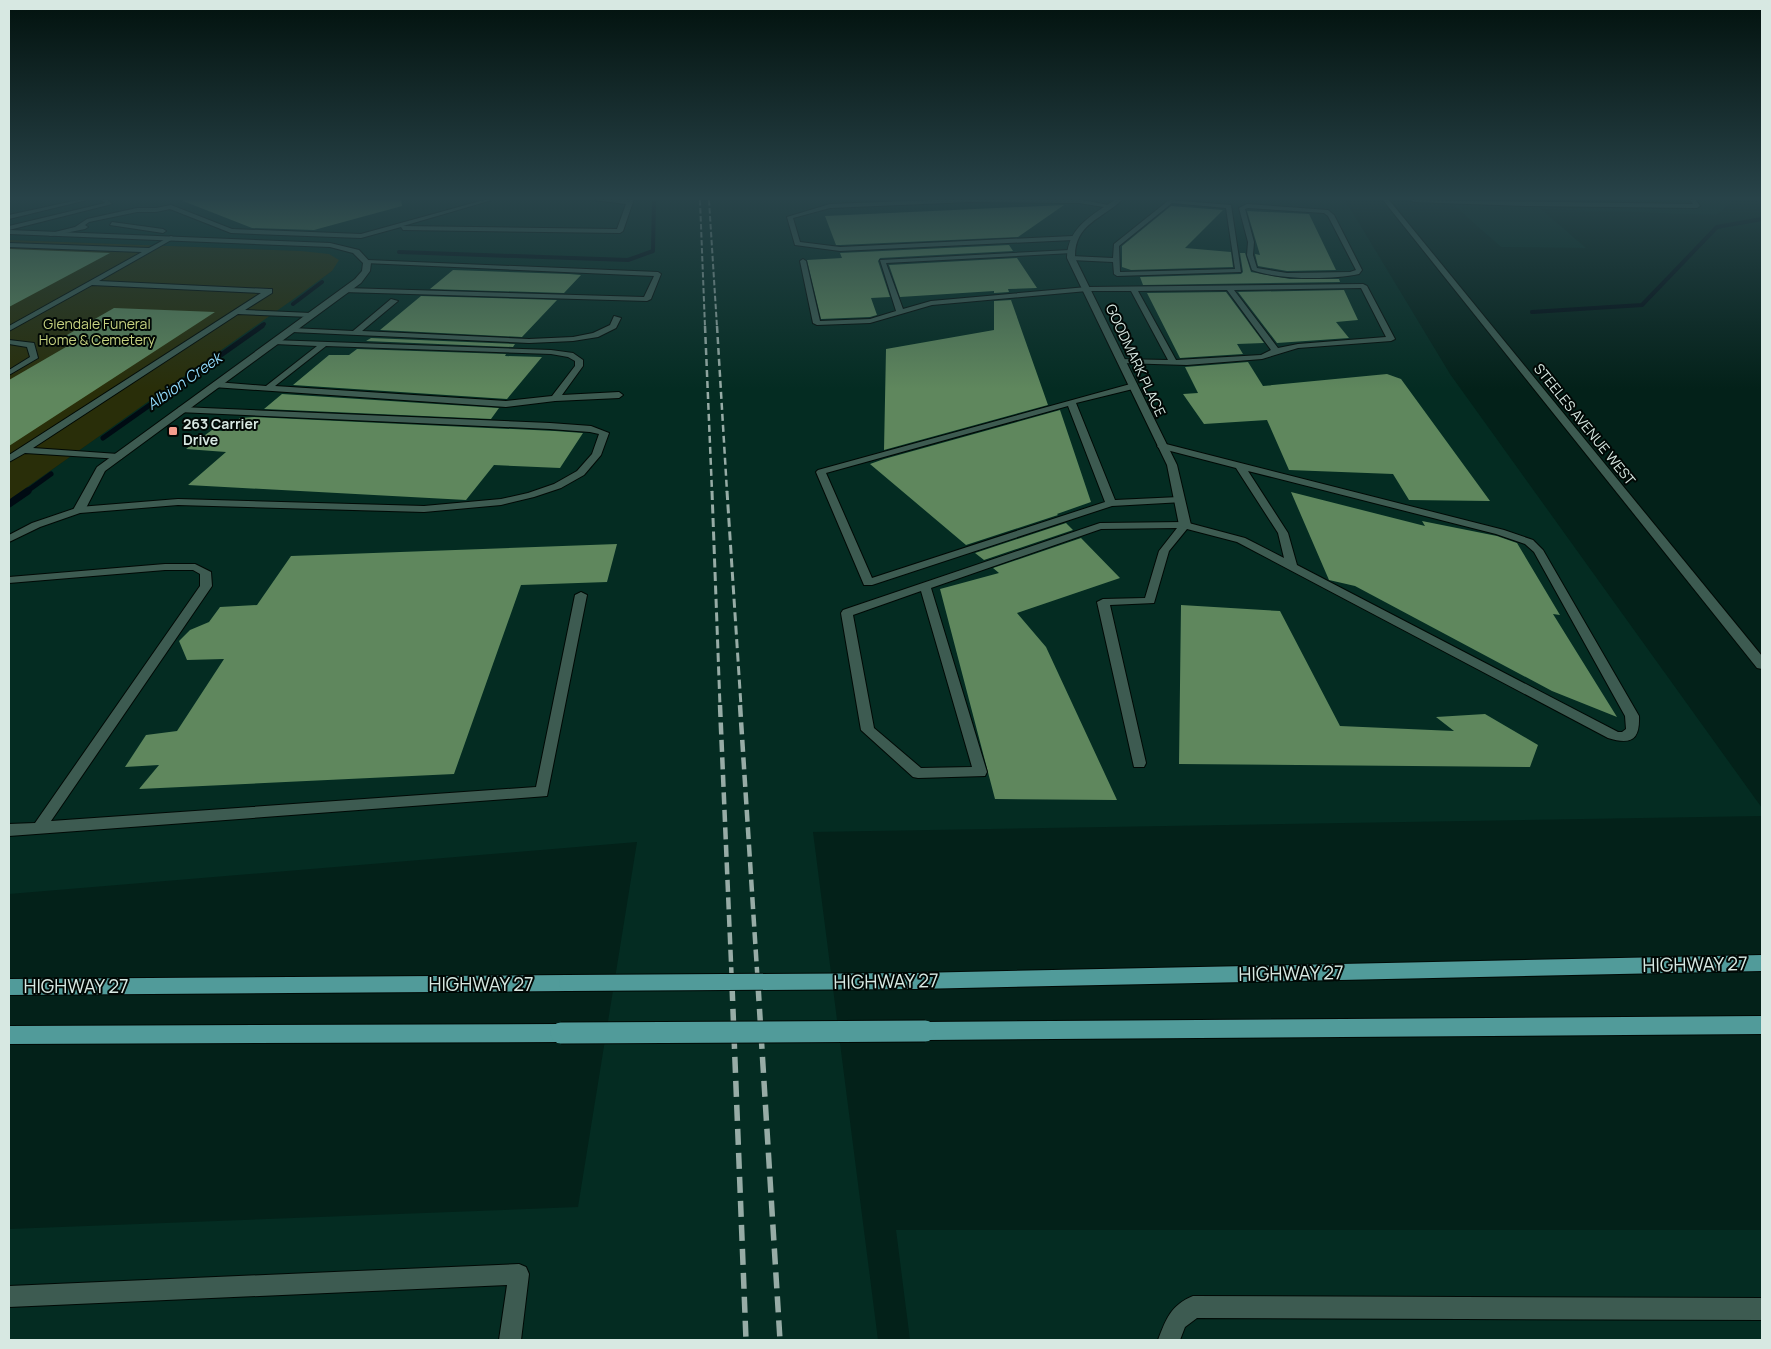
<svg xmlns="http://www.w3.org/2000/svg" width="1771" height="1349" font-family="Manrope,sans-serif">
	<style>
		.built { fill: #042c22 }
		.green { fill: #292e09 }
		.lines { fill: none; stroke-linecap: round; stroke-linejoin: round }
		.stream-far2 { stroke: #000b13; stroke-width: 4 }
		.stream-far1 { stroke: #000b13; stroke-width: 5 }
		.stream { stroke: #000b13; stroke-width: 7 }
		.building { fill: #5f875d }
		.service-casing { stroke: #000905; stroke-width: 2 }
		.minor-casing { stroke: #000905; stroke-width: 2 }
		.secondary-casing { stroke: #000905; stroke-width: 2 }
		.primary-casing { stroke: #000905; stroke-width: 2 }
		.service { fill: #3d5b51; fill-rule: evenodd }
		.minor { fill: #3d5b51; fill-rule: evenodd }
		.secondary { fill: #3d5b51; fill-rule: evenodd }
		.primary { fill: #519b9a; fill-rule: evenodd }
		.rail-far4 { stroke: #97aca6; stroke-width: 2; stroke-dasharray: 5.5 2.5; stroke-linecap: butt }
		.rail-far3 { stroke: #97aca6; stroke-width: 2.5; stroke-dasharray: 7 4; stroke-linecap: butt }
		.rail-far2 { stroke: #97aca6; stroke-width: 3; stroke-dasharray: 9 4.5; stroke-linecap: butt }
		.rail-far1 { stroke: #97aca6; stroke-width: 4.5; stroke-dasharray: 12 5.5; stroke-linecap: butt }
		.rail { stroke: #97aca6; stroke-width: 5.5; stroke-dasharray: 16 8; stroke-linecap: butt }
		.primary-bridge-far1-casing { stroke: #000905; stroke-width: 18; stroke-linecap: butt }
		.primary-bridge-casing { stroke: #000905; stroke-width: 23; stroke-linecap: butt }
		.primary-bridge-far1 { stroke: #519b9a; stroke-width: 16 }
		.primary-bridge { stroke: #519b9a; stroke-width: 21 }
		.poi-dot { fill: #f49d8c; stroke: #010805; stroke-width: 2 }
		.labels { text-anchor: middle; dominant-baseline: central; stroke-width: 4; stroke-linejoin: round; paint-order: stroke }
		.far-park-label { font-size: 14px; fill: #c6d280; stroke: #010805 }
		.far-street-label { font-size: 14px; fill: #d7e8e2; stroke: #010805 }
		.far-poi-label { font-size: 14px; font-weight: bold; fill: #d7e8e2; stroke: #010805; text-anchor: start }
		.far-water-label { font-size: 15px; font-style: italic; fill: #90d9f9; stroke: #010805 }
		.near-street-label { font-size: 19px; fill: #d7e8e2; stroke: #010805 }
	</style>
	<rect width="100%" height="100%" fill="#032119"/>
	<path class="built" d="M9,200H1345L1450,374L1762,808V816L813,832L878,1340H9V1229L578,1207L637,842L9,894V500L332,271L301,251L9,240Z
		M1448,200H1728L1732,202L1716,215L1541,209L1586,248L1501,247Z
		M896,1230H1762V1340H910Z"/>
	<path class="green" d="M9,240L301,251L329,254L339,260L332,271L295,298L9,500Z"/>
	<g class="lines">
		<path class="stream-far2" d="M399,252L628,260L653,251L654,200
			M293,304L322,282
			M1532,312L1642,305L1717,227L1762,219
			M260,327L264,324"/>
		<path class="stream-far1" d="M103,438L262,326
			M26,492L51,474"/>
		<path class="stream" d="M9,504L28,491"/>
	</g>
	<path class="building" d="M184,200H401L402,206L314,230L252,228L183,201Z
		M1064,205L1018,237L840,245H836L825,216Z
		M1171,206L1223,210L1185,248L1231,252L1233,267L1131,270L1122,267V246Z
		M1247,211L1309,214L1336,270L1287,271L1258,266L1255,254L1260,255Z
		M1009,245L1013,251L880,258L878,261L890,297L871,298L877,315L870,317L821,319L807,260L842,258L840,253Z
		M9,249L59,251L110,253L9,307Z
		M1240,253H1245L1251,272L1290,279H1339L1340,282L1143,285L1140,277L1241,274L1243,272Z
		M1017,258L1037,288L1008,289L1009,292L994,293V291L900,297L889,265Z
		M453,270L569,274L581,275L564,293L430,289Z
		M1344,290L1358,320L1336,322L1349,338L1277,343L1238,292Z
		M1226,292L1264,343L1237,344L1243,354L1180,358L1147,293Z
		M421,296L557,300L522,337L380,330Z
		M1011,300L1048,405L884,450L886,349L994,330V301Z
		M114,308L215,312L9,446V380L78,340L60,339Z
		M371,338L515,344L513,347L366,341Z
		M357,349L506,354L505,356L542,357L507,399L293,385L329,355H349Z
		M1248,362L1263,386L1387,374L1401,379L1490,501L1409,500L1393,474L1289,470L1267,420L1204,424L1183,394L1198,393L1185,367Z
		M282,394L499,408L491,419L264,409Z
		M1060,410L1091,502L1057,514L1058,515L966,545L870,464L884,459Z
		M254,417L555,431L583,433L560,468L494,465L466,500L188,485L226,452L186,449L212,430L223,431L240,418Z
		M1291,492L1425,526L1422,521L1497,536L1517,543L1560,615L1553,614L1617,717L1552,691L1355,586L1329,580Z
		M1066,523L1073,530L984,560L975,553Z
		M1081,538L1120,578L1017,613L1046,647L1117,800L995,799L940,589L999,573L993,568Z
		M617,544L607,582L521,585L454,774L139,789L159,765L125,767L146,735L177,731L224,659L187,660L179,641L190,630L209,622L220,607L257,605L291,556Z
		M1181,605L1280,611L1340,726L1454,731L1436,717L1485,714L1538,745L1530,767L1179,764Z"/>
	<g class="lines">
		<defs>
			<path id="service" d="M78,200H87L9,219V215Z
				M102,200H108L112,204L9,230V226L105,203Z
				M484,200H492L403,226L617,229L626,204L594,200H633V202L623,231L620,233L403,230L401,227L361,238L231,233L170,209L156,212H137L89,222L85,225L88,227L85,229L50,236L47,234L75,227L87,219L137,208H156L171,205L232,229L361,234Z
				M935,200H1082L1113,206L1110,208L1079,203L969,202L830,208L793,218L800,242L840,247L1073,236L1076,238L1073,240L840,251L795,245L787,217L830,204Z
				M1169,200L1231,205L1241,272L1117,276L1114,274L1113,262L1071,260L1068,258L1071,256L1113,258L1114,244ZM1172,203L1226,208L1235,269L1120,272L1119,246Z
				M1411,200L1693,204L1690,200H1696L1700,206L1697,208L1527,206L1414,202Z
				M1247,204L1328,210L1334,215L1362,270L1359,274C1331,280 1279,280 1252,270L1247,255L1248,242L1239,208ZM1248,208L1324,213L1328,216L1356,270L1350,272L1287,273L1257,268L1253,255L1254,242L1245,209Z
				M112,222L163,229L166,231L163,233L110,225Z
				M171,236L173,237V239L99,281L269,289H272V293L245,310L311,313L315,315L311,317L238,314L33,448L118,454L123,457L121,459L25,453L9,462V455L261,293L92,285L9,331V326L142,252L9,247V243L149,248Z
				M1070,250L1073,252L1072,253L886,263L903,309L931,301L1087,287L1363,284L1367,286L1395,339L1391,341L1298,348L1262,359L1187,365L1121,363L1117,361L1118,359L1168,360L1131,291H1087L932,305L870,323L817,325L813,323L800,261L803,259L806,261L820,321L870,319L896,311L880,260ZM1361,288L1386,337L1298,344L1278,348L1234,290ZM1227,290L1271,350L1261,355L1176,360L1138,291Z
				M367,260L658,272L661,274L651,299L647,301L343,292V288H346L644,297L654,276L365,263V261Z
				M391,299L398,301L362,331L529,339L573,337L593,333L610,325L614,316L621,318L616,328L598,337L573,341L529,343L292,332L288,330L292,328L353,331Z
				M9,340L34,343L38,358L9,375V370L30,357L27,347L9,344Z
				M272,340L551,350L573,353L583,360V366L562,395L619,392L623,395L619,398L555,401L506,407L213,387V383L216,382L266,386L317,346L275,344H272ZM326,346L551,354L568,357L575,361V366L552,396L506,401L275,386Z
				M1134,383L1137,384V388L1076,403L1115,500L1179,497L1183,498V502L1112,506L872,585H864L816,472L818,470ZM1068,406L1105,502L872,578L826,473Z
				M181,407L550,423L591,426L609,433L601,455L584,475L561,488L534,497L501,505L424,512L178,505L80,513L40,527L9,542V535L32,523L79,507L178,499L424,506L501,499L528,493L554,484L577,471L592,454L599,434L590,432L550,429L178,412V408Z
				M1162,443L1504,530L1533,540L1543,550L1639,716C1640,740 1631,745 1608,738L1237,542L1187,529L1169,551L1154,603L1110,605L1146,763L1144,767H1134L1097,602L1103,599L1145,598L1159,551L1177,528L1101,529L931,588L987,772L985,776L918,778L913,777L861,730L841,613L843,610L1100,523L1185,522L1245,538L1284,558L1278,533L1236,468L1159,448L1157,446ZM1248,471L1496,534L1525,544L1534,552L1625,716L1626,729L1622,732H1618L1297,565L1288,533ZM921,591L972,767L921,768L874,728L853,615Z
				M165,564H195L211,572L212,586L51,821L536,787L575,595L581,592L587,595L547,796L9,836V824L35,823L200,586V574L193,570H165L9,583V577Z
				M519,1264L526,1267L529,1274L521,1340H499L507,1285L9,1307V1286Z
				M1193,1296L1762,1298V1320L1197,1318L1185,1327L1180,1340H1158C1166,1319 1171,1305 1193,1296Z"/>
			<path id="minor" d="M1115,200H1122C1102,219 1074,224 1075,258L1177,465L1191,525L1185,528L1179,525L1167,465L1067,258C1067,228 1093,214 1115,200Z
				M9,230L330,243L359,250L371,263L370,271L361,283L105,471L85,510L79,513L73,510L97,467L355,279L362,271L363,263L353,253L330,247L9,234Z"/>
			<path id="secondary" d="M1383,200H1389L1762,656V669L1757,668Z"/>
			<path id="primary" d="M1762,955V971L915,989L908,987L906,981L908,975L915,973Z
				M567,975L574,977L576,983L574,989L567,991L9,995V979Z
				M1762,1016V1034L925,1040L918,1037L915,1031L918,1025L925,1022Z
				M561,1024L568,1027L571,1033L568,1039L561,1042L9,1044V1026Z"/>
		</defs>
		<use href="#service" class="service-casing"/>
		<use href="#minor" class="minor-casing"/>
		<use href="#secondary" class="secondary-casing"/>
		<use href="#primary" class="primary-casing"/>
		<use href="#service" class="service"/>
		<use href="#minor" class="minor"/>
		<use href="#secondary" class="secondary"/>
		<use href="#primary" class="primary"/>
		<path class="rail-far4" d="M700,200L705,327
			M709,200L717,327"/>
		<path class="rail-far3" d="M705,326L712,492
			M717,326L727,492"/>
		<path class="rail-far2" d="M712,491L720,706
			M727,491L741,706"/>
		<path class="rail-far1" d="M720,705L732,986
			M740,705L758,986"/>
		<path class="rail" d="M732,985L746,1340
			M758,985L780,1340"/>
		<defs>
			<path id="primary-bridge-far1" d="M567,983L915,981"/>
			<path id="primary-bridge" d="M561,1033L925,1031"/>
		</defs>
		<use href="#primary-bridge-far1" class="primary-bridge-far1-casing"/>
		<use href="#primary-bridge" class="primary-bridge-casing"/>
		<use href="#primary-bridge-far1" class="primary-bridge-far1"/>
		<use href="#primary-bridge" class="primary-bridge"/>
	</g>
	<linearGradient id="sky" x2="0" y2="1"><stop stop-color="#02120e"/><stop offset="0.51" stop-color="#284349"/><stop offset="1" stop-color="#284349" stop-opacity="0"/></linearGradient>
	<rect width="1771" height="389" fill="url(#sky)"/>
	<rect class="poi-dot" x="168" y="426" width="10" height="10" rx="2.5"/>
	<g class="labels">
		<g class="far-park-label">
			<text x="97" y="323">Glendale Funeral<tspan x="97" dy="16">Home &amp; Cemetery</tspan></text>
		</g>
		<g class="far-street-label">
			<text transform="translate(1136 360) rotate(65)">GOODMARK PLACE</text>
			<text transform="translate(1585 424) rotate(51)">STEELES AVENUE WEST</text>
		</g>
		<g class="far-poi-label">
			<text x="183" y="423">263 Carrier<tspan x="183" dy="16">Drive</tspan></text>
		</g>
		<g class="far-water-label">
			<text transform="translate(184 381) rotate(-35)">Albion Creek</text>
		</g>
		<g class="near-street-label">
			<text transform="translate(1695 964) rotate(-1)">HIGHWAY 27</text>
			<text transform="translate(1291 973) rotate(-1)">HIGHWAY 27</text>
			<text transform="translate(886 981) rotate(-1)">HIGHWAY 27</text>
			<text x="481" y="984">HIGHWAY 27</text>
			<text x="76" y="986">HIGHWAY 27</text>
		</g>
	</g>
	<rect width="1771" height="1349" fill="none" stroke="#d7e8e2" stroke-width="20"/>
</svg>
